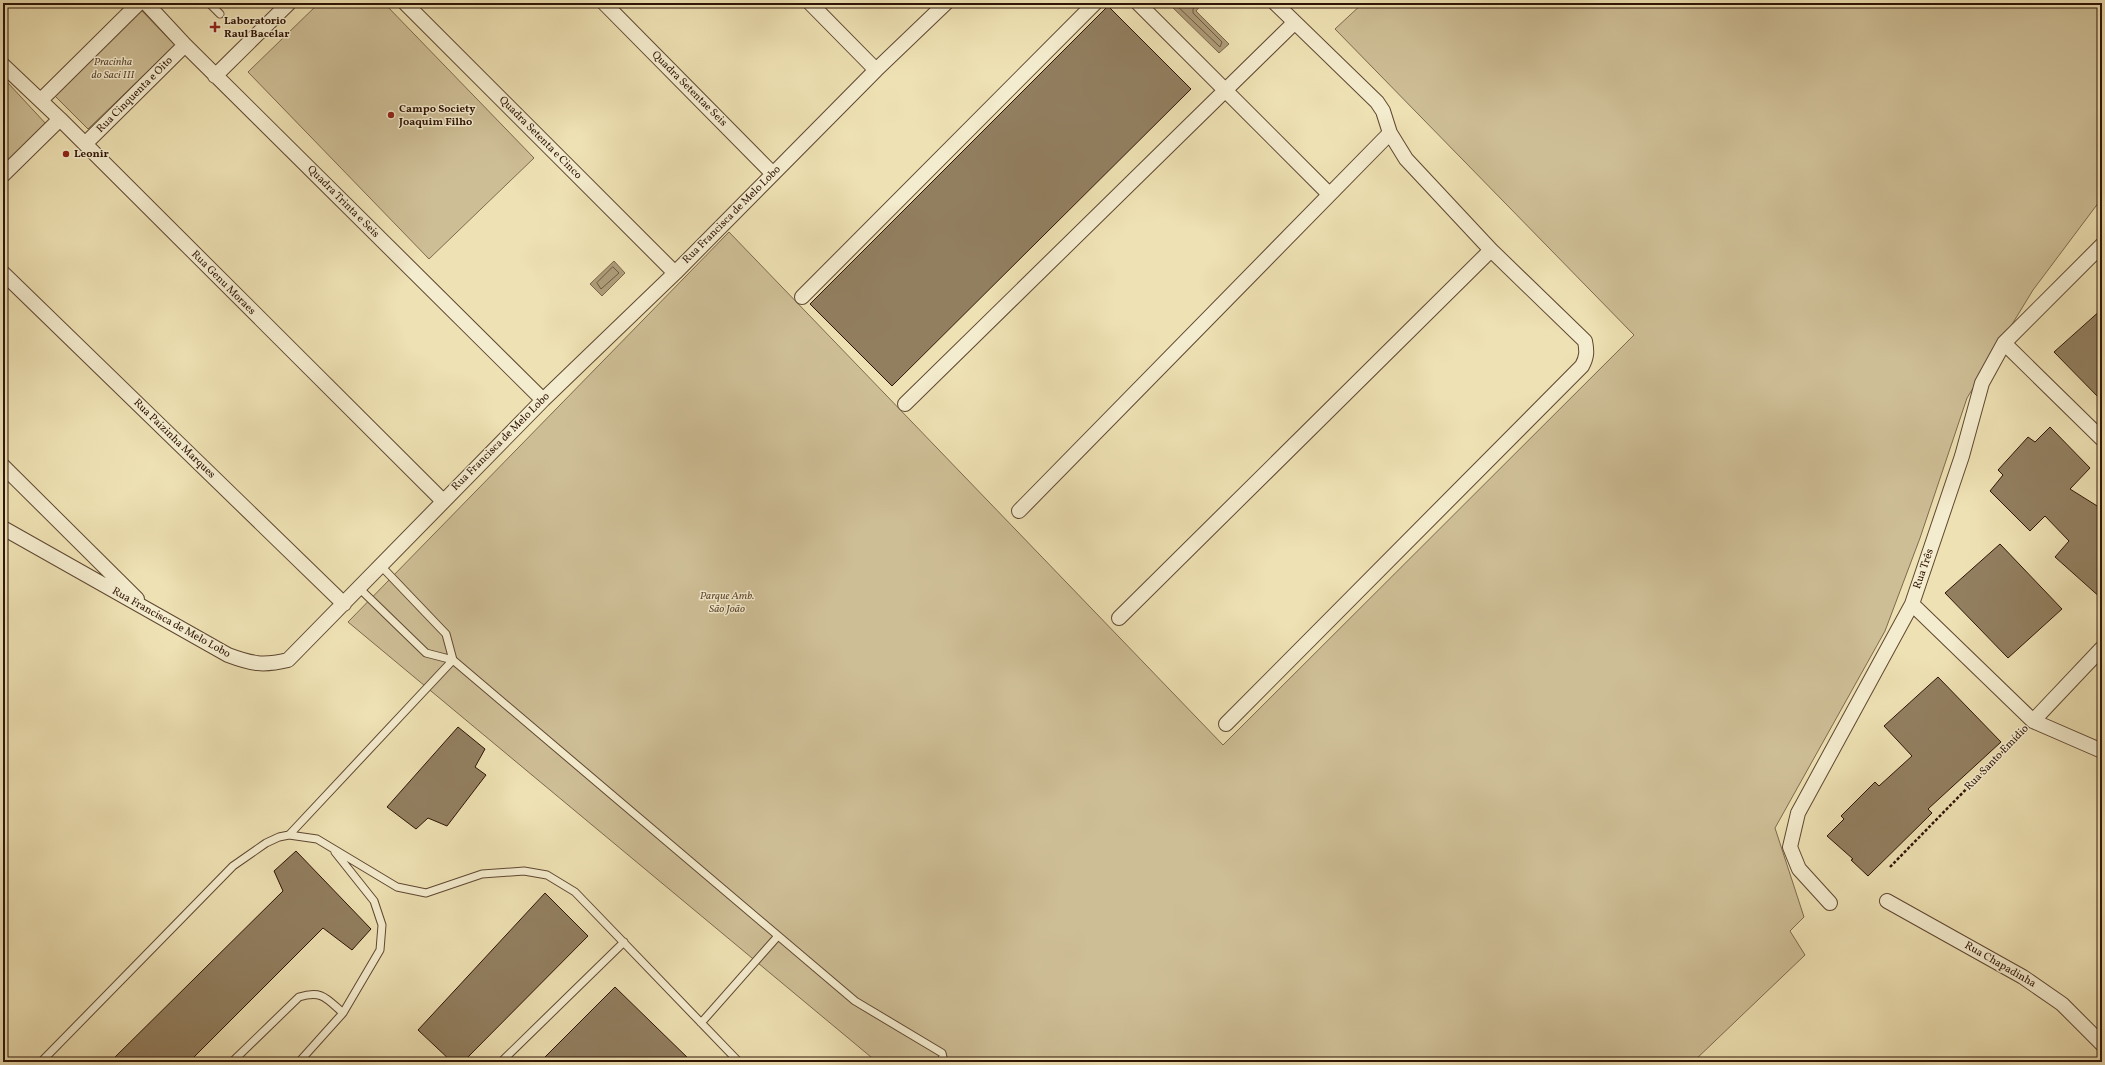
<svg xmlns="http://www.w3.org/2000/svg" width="2105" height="1065" font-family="Vollkorn,serif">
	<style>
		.green { fill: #cebe96; stroke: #7e694e }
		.water { fill: #ad9b78; stroke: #7b654a }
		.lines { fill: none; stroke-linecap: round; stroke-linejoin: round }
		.shore { stroke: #6e583f; stroke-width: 1 }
		.building { fill: #927f60; stroke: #2f1406 }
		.service-casing { stroke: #5f4731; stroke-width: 9 }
		.minor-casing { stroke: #5f4731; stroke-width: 16 }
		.path { stroke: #2f1406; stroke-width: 2.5; stroke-dasharray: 3 2; stroke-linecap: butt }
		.service { stroke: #f4ecce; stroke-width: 7 }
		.minor { stroke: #f4ecce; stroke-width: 14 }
		.poi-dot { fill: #8f2418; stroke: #f4ecce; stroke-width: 1.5 }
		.labels { text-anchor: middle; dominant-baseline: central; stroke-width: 3; stroke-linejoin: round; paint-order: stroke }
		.poi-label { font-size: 11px; font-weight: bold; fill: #2f1406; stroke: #f4ecce; text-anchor: start }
		.park-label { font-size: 11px; font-style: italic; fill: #5f4731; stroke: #f4ecce }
		.street-label { font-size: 11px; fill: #2f1406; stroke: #f4ecce }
	</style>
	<rect width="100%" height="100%" fill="#eee1b3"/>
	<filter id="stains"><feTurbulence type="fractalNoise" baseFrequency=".005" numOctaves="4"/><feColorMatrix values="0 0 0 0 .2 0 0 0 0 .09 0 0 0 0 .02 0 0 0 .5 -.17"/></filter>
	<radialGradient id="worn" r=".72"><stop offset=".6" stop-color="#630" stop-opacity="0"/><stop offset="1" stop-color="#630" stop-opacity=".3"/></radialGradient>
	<path class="green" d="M319,3H384L534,158L429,259L248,72Z
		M1363,3H2102V198L2033,290L1967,398L1920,538L1885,631L1775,828L1804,917L1790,931L1805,955L1693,1062H877L348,622L729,232L1223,745L1634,335L1335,29Z
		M139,8L175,45L88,129L52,93Z
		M8,83L47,125L3,167V87Z"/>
	<path class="water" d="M1168,3H1203L1196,11L1229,44L1219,53Z
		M614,261L625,273L602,296L590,284Z"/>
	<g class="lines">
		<path class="shore" d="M1174,3L1220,47L1222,42L1193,13V9L1198,3
			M613,267L619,273L601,289L597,283Z"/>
	</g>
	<path class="building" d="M1108,6L1191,89L892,386L810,304Z
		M2102,309V401L2054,352Z
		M2050,427L2090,468L2070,489L2102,509V599L2055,557L2069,541L2045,516L2030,531L1990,491L2003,475L1998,470L2028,437L2035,442Z
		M2000,544L2062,609L2008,658L1945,593Z
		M1938,677L2001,742L1928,809L1932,813L1868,876L1851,860L1853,859L1827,836L1844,819L1841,816L1875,782L1879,786L1912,756L1884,726Z
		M458,727L485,749L475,767L486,775L447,826L428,818L416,829L387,807Z
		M296,851L371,929L352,950L323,928L189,1062H110L283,891L274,871Z
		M545,893L588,936L463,1062H452L418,1030Z
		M615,987L692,1062H540Z"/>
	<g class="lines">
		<defs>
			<path id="service" d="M209,3L220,14
				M381,566L446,634L453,660
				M359,588L426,653L453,660L855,1001L942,1053L944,1062
				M289,835L453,660
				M701,1023L778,936
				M41,1062L233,866L266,843L279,837L289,835L317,839L397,887L426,893L482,874L524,871L547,875L575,892L739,1062
				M232,1062L299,997C322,990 326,998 343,1013
				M299,1062L343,1013L380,950L382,925L374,901L335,852
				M501,1062L624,942"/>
			<path id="minor" d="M146,3L185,45L543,400
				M405,3L675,273
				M604,3L773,174
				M810,3L876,70
				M1138,3L1329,194
				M3,65L60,119L443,501
				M215,76L289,3
				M41,100L139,3
				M85,144L185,45
				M3,175L60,119
				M3,273L344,604
				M802,297L1095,3
				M2004,343L2102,439
				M905,404L1294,23
				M3,466L137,599
				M1019,511L1390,133
				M3,528L228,655C252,664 263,666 288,660L543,400L675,273L876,70L946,3
				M1912,604L2033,721L2102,751
				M1119,618L1491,250
				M2033,721L2102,648
				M1226,724L1582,366C1587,357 1587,351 1585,341L1491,250L1406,159L1390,133L1383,111L1377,102L1275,3
				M1887,901L2023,977L2062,1004L2102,1044
				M1830,903L1799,869L1790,847L1798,813L1912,604L1962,456L1982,383L2004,343L2102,245"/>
		</defs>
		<use href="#service" class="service-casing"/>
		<use href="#minor" class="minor-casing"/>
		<path class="path" d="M1890,867L2023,731"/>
		<use href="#service" class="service"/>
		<use href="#minor" class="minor"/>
	</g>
	<g class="poi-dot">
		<path d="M213 21h4v4h4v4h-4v4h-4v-4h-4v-4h4z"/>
		<circle cx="391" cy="115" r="4"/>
		<circle cx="66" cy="154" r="4"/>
	</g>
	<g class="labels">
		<g class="poi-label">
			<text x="224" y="21">Laboratorio<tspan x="224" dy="13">Raul Bacelar</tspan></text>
			<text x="399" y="109">Campo Society<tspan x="399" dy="13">Joaquim Filho</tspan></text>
			<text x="74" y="154">Leonir</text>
		</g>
		<g class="park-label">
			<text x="113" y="62">Pracinha<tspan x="113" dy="13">do Saci III</tspan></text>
			<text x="727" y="596">Parque Amb.<tspan x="727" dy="13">São João</tspan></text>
		</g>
		<g class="street-label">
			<text transform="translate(689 89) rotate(45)">Quadra Setentae Seis</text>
			<text transform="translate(135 95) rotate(-45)">Rua Cinquenta e Oito</text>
			<text transform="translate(540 138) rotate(45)">Quadra Setenta e Cinco</text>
			<text transform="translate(343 202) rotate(45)">Quadra Trinta e Seis</text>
			<text transform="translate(732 215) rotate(-45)">Rua Francisca de Melo Lobo</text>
			<text transform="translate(223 283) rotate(45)">Rua Genu Moraes</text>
			<text transform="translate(174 439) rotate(44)">Rua Paizinha Marques</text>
			<text transform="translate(501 442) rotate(-45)">Rua Francisca de Melo Lobo</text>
			<text transform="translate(1924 569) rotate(-71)">Rua Três</text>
			<text transform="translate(171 623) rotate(29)">Rua Francisca de Melo Lobo</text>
			<text transform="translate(1997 758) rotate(-46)">Rua Santo Emídio</text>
			<text transform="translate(2000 965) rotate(30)">Rua Chapadinha</text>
		</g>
	</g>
	<rect width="2105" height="1065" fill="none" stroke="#eee1b3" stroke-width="16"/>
	<rect x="4" y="4" width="2097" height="1057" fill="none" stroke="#2f1406" stroke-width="2"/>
	<rect x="8" y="8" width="2089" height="1049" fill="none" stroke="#2f1406"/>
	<rect width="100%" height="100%" filter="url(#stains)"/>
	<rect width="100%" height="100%" fill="url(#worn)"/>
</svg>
